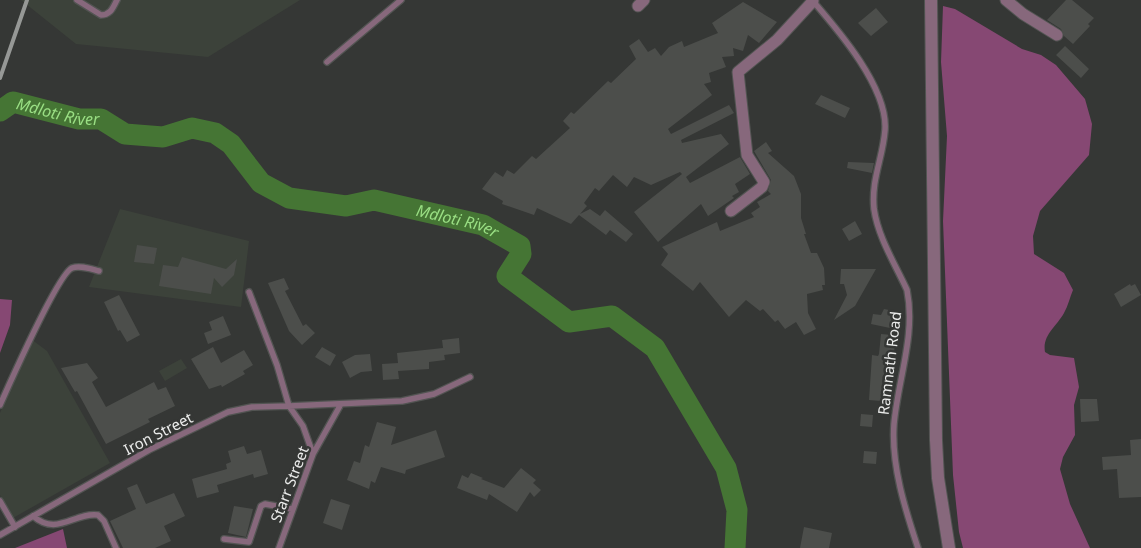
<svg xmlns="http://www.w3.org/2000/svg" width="1141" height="548" font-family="'Noto Sans',sans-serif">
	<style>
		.built { fill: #3c423a }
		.green { fill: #864873 }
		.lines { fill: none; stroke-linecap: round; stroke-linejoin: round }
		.river { stroke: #457534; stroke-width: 21 }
		.building { fill: #4c4e4b }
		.service-casing { stroke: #525452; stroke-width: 8 }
		.minor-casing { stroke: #525452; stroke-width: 13 }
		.tertiary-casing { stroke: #525452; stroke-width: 14 }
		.service { stroke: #87687c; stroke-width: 5.5 }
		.minor { stroke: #87687c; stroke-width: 11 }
		.tertiary { stroke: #87687c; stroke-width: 12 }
		.rail { stroke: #969896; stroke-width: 4 }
		.labels { text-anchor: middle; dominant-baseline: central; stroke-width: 5; stroke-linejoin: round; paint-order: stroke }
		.street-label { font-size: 15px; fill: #ebeceb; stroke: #353735 }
		.water-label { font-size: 16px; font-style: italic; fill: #9adf84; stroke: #353735 }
	</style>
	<rect width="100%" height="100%" fill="#353735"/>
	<path class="built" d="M21,0H300L208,57L76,44Z
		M120,209L249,241L241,307L89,287Z
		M31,339L47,351L110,463L13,518L0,495V413Z
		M181,359L187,368L165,381L159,371Z"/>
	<path class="green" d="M943,6L955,9L1022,49L1041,55L1056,65L1085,99L1092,124L1089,155L1040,211L1033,236L1034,254L1064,273L1073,290C1070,297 1068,306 1064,313C1057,326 1042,335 1045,352L1050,355L1074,358L1079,387L1074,405L1075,435L1063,457L1060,469L1070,504L1090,548H963L959,532L953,475L943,221L947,136L941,62Z
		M0,299L12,300L10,325L0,353Z
		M63,529L67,548H15Z"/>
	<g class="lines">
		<path class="river" id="s1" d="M0,111L13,102L79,119H101L125,134L163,137L192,128L215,133L231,144L261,183L289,198L346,206L374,200L483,225L520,246L521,254L507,276L569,322L612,316L655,348L726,468L737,510L735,548"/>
	</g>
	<path class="building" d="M1066,0H1072L1094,18L1088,24L1090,26L1073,44L1064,36L1061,29L1047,20Z
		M743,2L777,22L759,43L748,35L743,51L733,48L734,56L722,57L726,67L709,73L711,82L704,84L712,95L668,129L671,134L729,105L734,113L681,140L682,143L721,134L729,144L686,177L690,183L740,157L750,174L735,184L739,192L732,196L734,198L708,216L701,204L658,242L634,212L682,174L680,172L651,185L634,177L627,187L613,175L599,191L595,188L584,203L587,206L580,214L590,209L600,216L605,210L633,234L626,242L610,230L606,235L579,215L571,224L537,208L534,215L502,204L503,201L482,189L495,172L503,177L507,170L514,174L532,156L536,159L570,128L563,121L571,112L574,114L608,81L611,83L636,59L629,46L639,39L648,52L655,48L661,56L669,47L682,41L684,47L718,33L712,23Z
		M876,8L888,22L871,36L858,23Z
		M1065,46L1089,69L1081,78L1056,55Z
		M821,95L850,108L845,118L815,104Z
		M766,142L772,151L768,153L794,176L801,194V218L806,234H804L811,253H817L824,268L825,285H822L823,290L807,294L808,313L816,329L804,335L796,322L785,329L778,320L775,322L763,309L760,311L746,300L729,317L700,282L693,291L661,265L668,254L662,247L717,222L720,231L754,217L751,213L760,207L757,202L771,194L768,191L771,180L754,151Z
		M848,162L874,163L872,173L847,168Z
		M855,221L862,234L849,241L842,229Z
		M137,245L157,248L154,264L134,262Z
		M182,257L226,269L237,259L234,275L222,287L214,278L211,294L159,286L163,265L178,267Z
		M841,269H876L855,306L834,320L847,295L844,284H840Z
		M284,278L289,289L285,291L303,326L306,324L315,333L302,345L289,331L268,283Z
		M1130,284L1131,286L1135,284L1141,295L1121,307L1114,294Z
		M119,295L140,335L127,342L120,330L118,331L104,302Z
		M884,309L894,311L890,328L871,324L873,314L881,315Z
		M223,316L231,335L208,344L204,333L212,330L209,322Z
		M881,334L892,335L891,344H895L891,377L883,376L881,401L869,400L872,355L878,356L879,354Z
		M459,338L460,353L444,355L442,340Z
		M213,347L221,363L244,350L253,365L243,371L245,374L222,387L221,385L209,389L191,359Z
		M322,347L336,355L330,366L315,357Z
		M443,348L445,360L429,362V369L398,371L399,379L383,380L382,364L398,363L397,353Z
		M370,354L372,371L361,372L350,378L342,362L355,355Z
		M87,363L98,378L92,382L106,407L154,382L158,390L166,387L175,406L148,419L150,422L106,444L77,391L75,392L61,368Z
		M1080,399H1097L1099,421L1081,422Z
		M861,414L873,415L872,427L860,426Z
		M377,422L396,427L391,445L436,430L445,457L406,470L405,474L381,467L375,483L371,481L369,489L347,480L354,461L360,463L365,445L369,447Z
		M1141,439V497L1119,498L1117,469L1103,470L1102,457L1131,455L1130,440Z
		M244,446L247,454L261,450L268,474L254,478L253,474L217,485L219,492L197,498L192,479L227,469L226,464L231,462L228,451Z
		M864,451L877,452L876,464L863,463Z
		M521,468L536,480L533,483L541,490L534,497L530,492L517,512L489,494L487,500L457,488L462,475L468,478L471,473L483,478L481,479L504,488Z
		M137,484L146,504L174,493L185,516L164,526L171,541L155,548H123L110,521L136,509L127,488Z
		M331,499L350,505L342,530L323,523Z
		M234,506L253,509L246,537L228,533Z
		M804,527L832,533L829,548H800Z"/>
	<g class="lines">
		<defs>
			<path id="service" d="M77,0L101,15C111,15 113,7 117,0
				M812,0C839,31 888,88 885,130C883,158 871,179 874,209C878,237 895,264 907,290C916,335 898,379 894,424C891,465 905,509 918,548
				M327,62L401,0
				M249,292L277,365L289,406L402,401L434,394L470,377
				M0,405C9,385 58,274 72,268C80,265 91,269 99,271
				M0,501L15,527
				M33,516C57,537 74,512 98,515L104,521L116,548
				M0,535L149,450L228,412L252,407L289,406L303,426L313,454
				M224,539L249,542L261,506L265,504L292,509
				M279,548L313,454L341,404"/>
			<path id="minor" d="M1006,0L1023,14L1057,35
				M638,6L644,0
				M731,211L762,187L764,182L747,155L738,72L777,40L813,1"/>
			<path id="tertiary" d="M931,0L936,440L938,478L949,548"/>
		</defs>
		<use href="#service" class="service-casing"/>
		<use href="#minor" class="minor-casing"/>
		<use href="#tertiary" class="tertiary-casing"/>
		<use href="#service" class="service"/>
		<use href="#minor" class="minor"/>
		<use href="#tertiary" class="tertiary"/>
		<path class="rail" d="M0,78L27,0"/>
	</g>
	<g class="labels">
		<g class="street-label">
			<text transform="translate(889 363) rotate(-83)">Ramnath Road</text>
			<text transform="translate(158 433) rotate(-27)">Iron Street</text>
			<text transform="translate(289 484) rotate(-69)">Starr Street</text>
		</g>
		<g class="water-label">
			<text stroke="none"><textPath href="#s1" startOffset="62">Mdloti River</textPath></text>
			<text stroke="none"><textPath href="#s1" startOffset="499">Mdloti River</textPath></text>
		</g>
	</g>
</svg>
